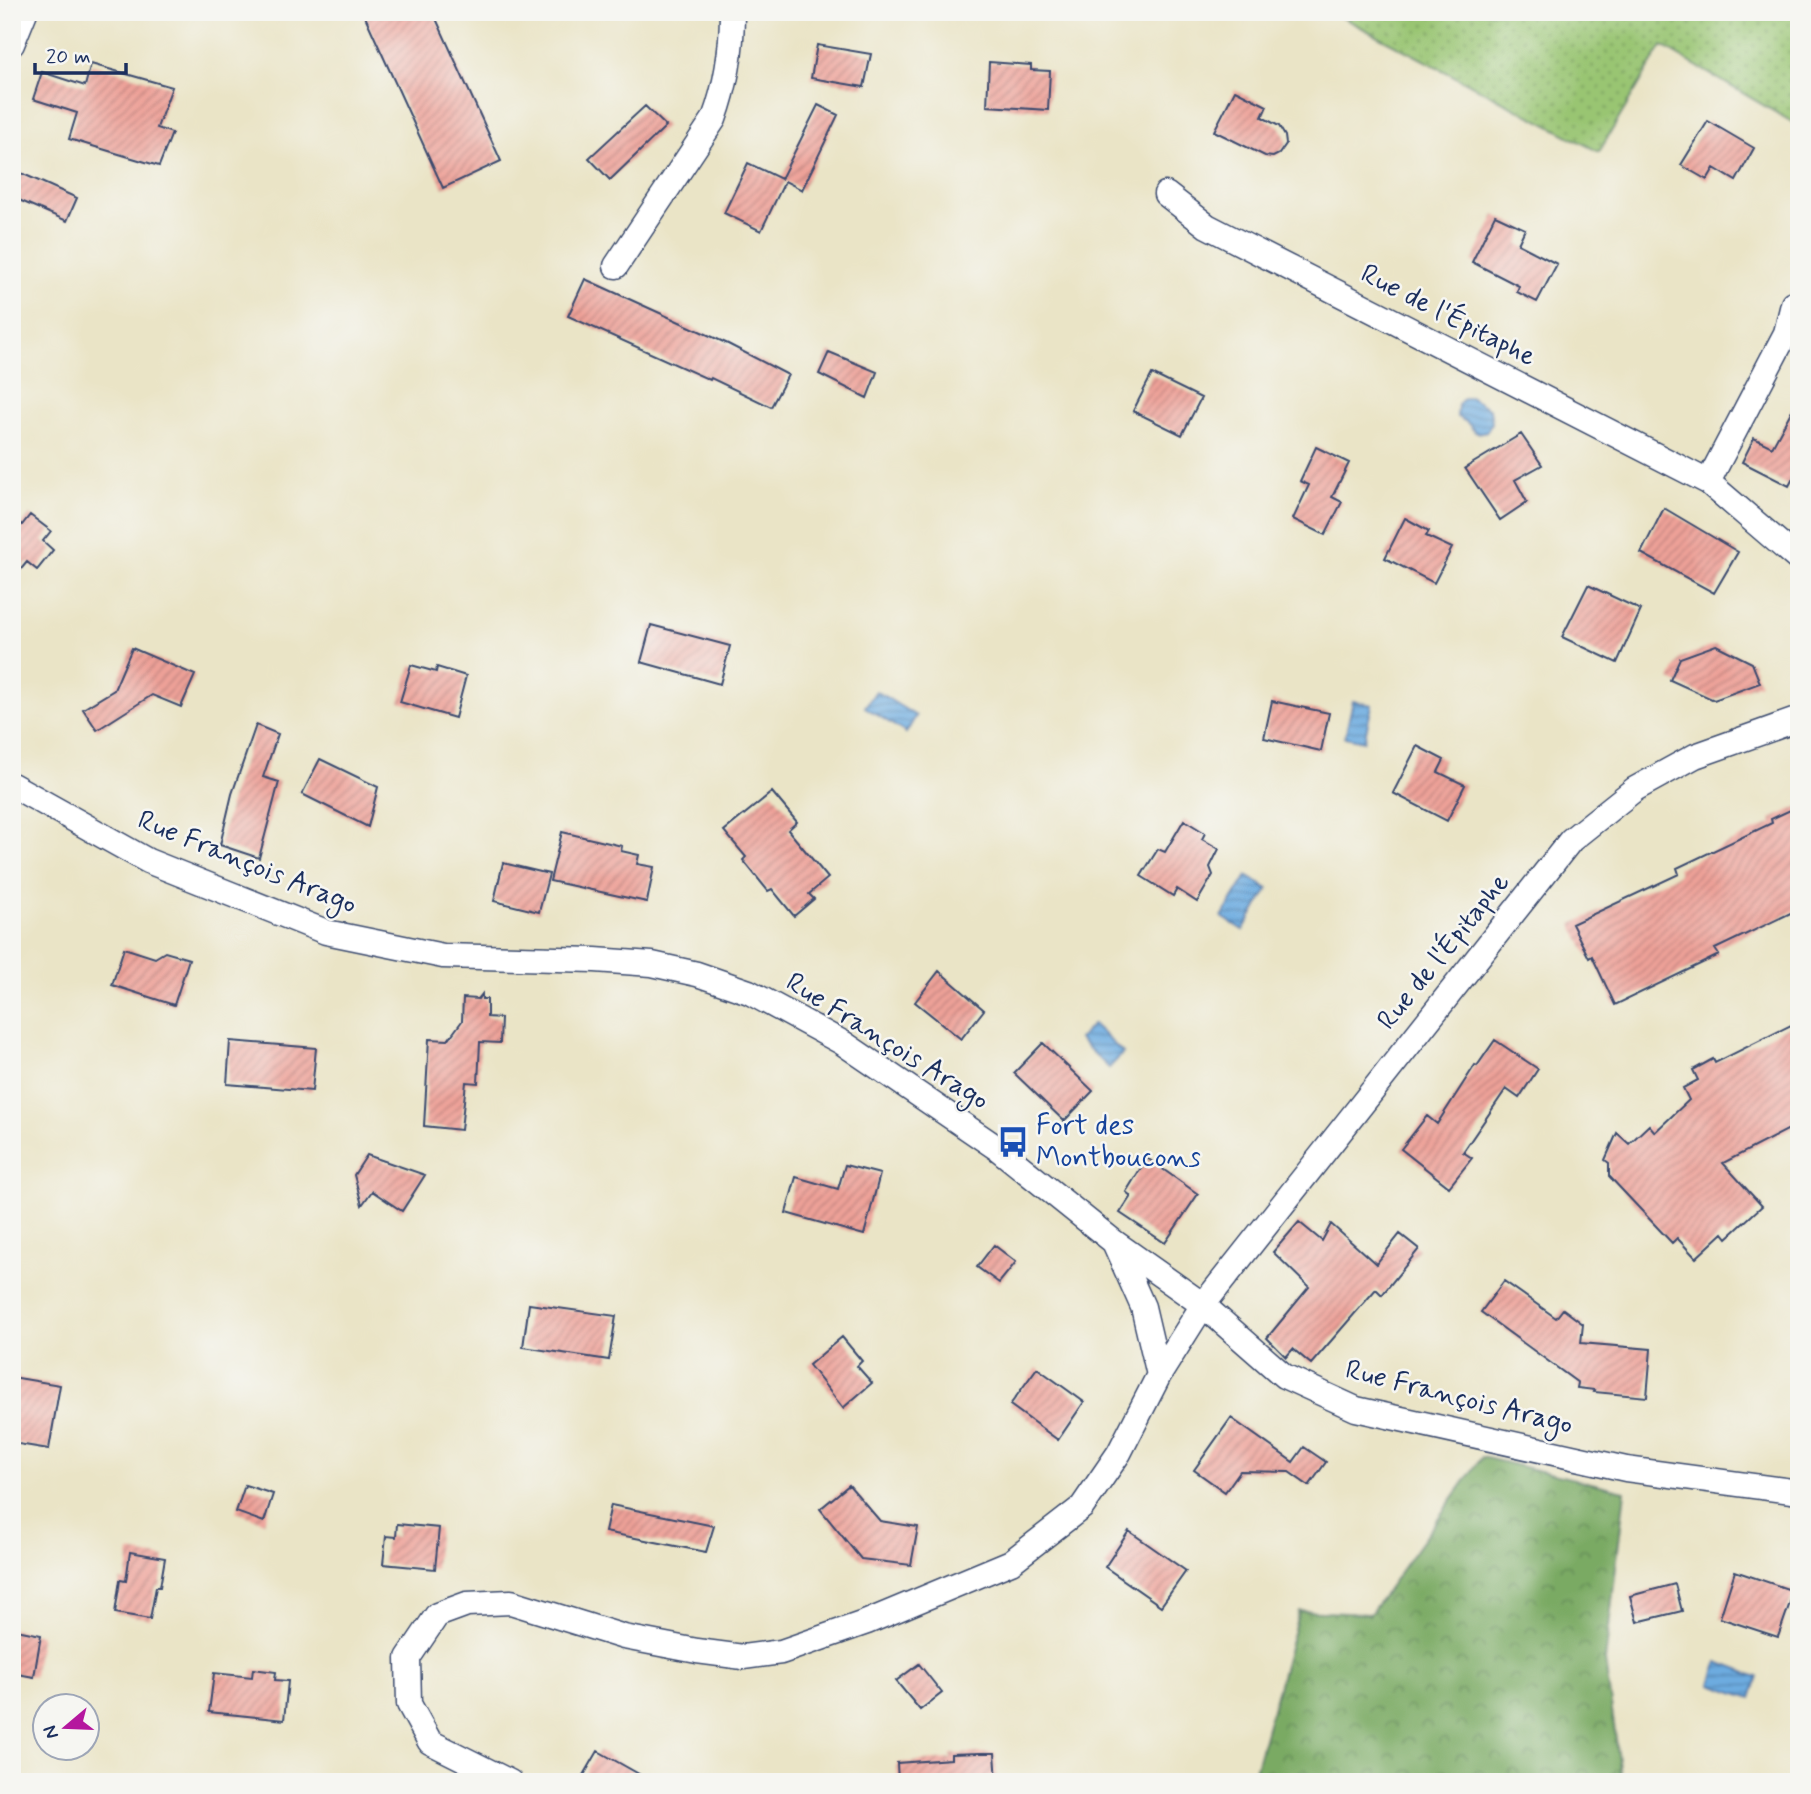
<svg xmlns="http://www.w3.org/2000/svg" width="1811" height="1794" font-family="Mynerve,sans-serif">
	<style>
		.grass { fill: url(#grass-dots); stroke: #5a7a68; stroke-width: 2 }
		.forest { fill: url(#forest-crowns); stroke: #4a6c61; stroke-width: 2 }
		.water { fill: url(#water-rules); stroke: #446e9f; stroke-width: 2 }
		.building { fill: url(#building-hatch) }
		.lines { fill: none; stroke-linecap: round; stroke-linejoin: round }
		.minor-casing { stroke: #3a4a6e; stroke-width: 27 }
		.minor { stroke: #fff; stroke-width: 24 }
		.labels { text-anchor: middle; dominant-baseline: central; stroke-width: 5; stroke-linejoin: round; paint-order: stroke }
		.street-label { font-size: 28px; fill: #1b2f5e; stroke: #f6f6f2 }
		.transit-label { font-size: 28px; fill: #164399; stroke: #f6f6f2; text-anchor: start }
	</style>
	<defs>
		<pattern id="grass-dots" width="8" height="8" patternUnits="userSpaceOnUse" patternTransform="scale(1.75)"><rect width="8" height="8" fill="#99c572"/><path d="M2 2h.1M6 6h.1" fill="none" stroke="#7ca061" stroke-width="1.8" stroke-linecap="round"/></pattern>
		<pattern id="forest-crowns" width="20" height="18" patternUnits="userSpaceOnUse" patternTransform="scale(1.75)"><rect width="20" height="18" fill="#7aaa64"/><path d="M2 6a3 3 0 1 1 6 0M12 15a3 3 0 1 1 6 0" fill="none" stroke="#638b56"/></pattern>
		<pattern id="water-rules" width="6" height="5" patternUnits="userSpaceOnUse" patternTransform="scale(1.75)"><rect width="6" height="5" fill="#6dace0"/><path d="M0 2.5h6" fill="none" stroke="#598cb9"/></pattern>
		<pattern id="building-hatch" width="6" height="6" patternUnits="userSpaceOnUse" patternTransform="scale(1.75)"><rect width="6" height="6" fill="#eea198"/><path d="M-1 1l2-2M0 6l6-6M5 7l2-2" fill="none" stroke="#c0847f"/></pattern>
	</defs>
	<rect width="100%" height="100%" fill="#f6f6f2"/>
	<filter id="ink" filterUnits="userSpaceOnUse"><feTurbulence type="fractalNoise" baseFrequency=".0143" numOctaves="2"/><feDisplacementMap in="SourceGraphic" scale="14" xChannelSelector="R" yChannelSelector="G"/><feConvolveMatrix kernelMatrix="1 2 1 2 8 2 1 2 1" color-interpolation-filters="sRGB"/></filter>
	<filter id="wash" filterUnits="userSpaceOnUse"><feTurbulence type="fractalNoise" baseFrequency=".00686" numOctaves="4" result="noise"/><feDisplacementMap in="SourceGraphic" scale="28" xChannelSelector="R" yChannelSelector="G"/><feGaussianBlur stdDeviation="1.57" result="paint"/><feColorMatrix in="noise" values="0 0 0 0 0 0 0 0 0 0 0 0 0 0 0 0 0 1.4 0 .05"/><feComposite in="paint" operator="in"/></filter>
	<g filter="url(#wash)">
		<rect width="100%" height="100%" fill="#eae4c6"/>
		<path class="grass" d="M1332,12H1799V126L1662,46L1599,152Z"/>
		<path class="forest" d="M1482,1457L1625,1491L1605,1661L1622,1782H1250L1253,1778L1299,1611L1370,1614Z"/>
		<path class="water" d="M1469,397L1490,409L1492,423L1487,431L1476,433L1467,422L1457,417L1458,405L1463,399Z
			M876,691L916,716L906,733L865,707Z
			M1353,701L1372,705L1364,741L1345,737Z
			M1247,876L1268,889L1243,930L1222,917Z
			M1093,1024L1123,1053L1109,1068L1079,1039Z
			M1718,1662L1758,1677L1751,1698L1711,1684Z"/>
		<g id="blocks">
			<path class="building" d="M363,12H433L501,161L443,188Z
				M817,45L871,54L864,87L811,78Z
				M989,62L1031,65V70L1050,71L1048,110L987,106Z
				M91,64L172,87L157,128L172,133L159,166L69,139L77,113L33,99L42,72L85,86Z
				M1235,90L1267,106L1262,117L1279,126L1285,136L1286,144L1279,154L1273,157L1265,156L1214,131Z
				M818,105L838,115L802,190L785,181L761,231L724,213L748,163L781,179Z
				M645,106L666,126L610,180L589,158Z
				M1708,121L1754,148L1736,181L1714,168L1707,180L1681,165Z
				M12,169L77,198L67,221L12,197Z
				M1495,215L1525,229L1518,244L1557,264L1537,302L1517,292L1519,286L1472,262Z
				M585,279L728,344L788,375L771,407L711,378L710,380L568,316Z
				M829,352L877,372L867,398L819,374Z
				M1152,374L1201,398L1182,435L1133,411Z
				M1799,397V467L1789,486L1742,462L1754,438L1772,447Z
				M1521,434L1542,465L1515,480L1527,502L1500,520L1465,468Z
				M1316,447L1349,463L1332,497L1342,502L1325,535L1293,519L1309,485L1300,481Z
				M1664,508L1738,552L1714,593L1641,553Z
				M30,515L51,531L43,541L53,550L37,570L27,562L12,580V517L22,525Z
				M1405,518L1429,531L1426,536L1452,548L1434,583L1385,558Z
				M1588,585L1641,610L1617,663L1562,637Z
				M651,625L730,646L720,684L641,662Z
				M1716,645L1752,663L1760,683L1714,700L1670,680L1680,658Z
				M132,648L195,675L181,707L152,695L97,730L83,709L114,690Z
				M411,665L436,672L437,667L466,676L455,718L400,702Z
				M1272,701L1329,713L1321,751L1264,738Z
				M256,725L278,734L263,777L279,782L259,858L220,845L232,794Z
				M1417,746L1444,760L1438,772L1465,785L1447,821L1393,793Z
				M320,759L378,787L368,827L302,794Z
				M772,792L797,822L788,830L828,878L809,894L814,899L794,916L772,889L768,891L743,860L746,857L724,831Z
				M1799,806V909L1715,949L1719,955L1615,1005L1592,956L1589,958L1572,924L1679,874L1677,868L1772,823L1771,819Z
				M1184,820L1205,833L1202,839L1219,849L1210,867L1213,875L1197,902L1177,889L1173,896L1141,876L1158,849L1165,852Z
				M562,832L622,846L621,851L639,855L637,864L654,867L647,902L550,881Z
				M503,863L549,874L539,912L494,901Z
				M124,948L155,958L165,952L189,959L174,1005L112,985Z
				M939,971L984,1010L961,1039L915,1002Z
				M482,994V999H487V1017L501,1018L500,1043L480,1042L478,1083L466,1082L461,1130L424,1126L429,1039L448,1040L462,1021L463,998L478,999Z
				M1799,1021V1124L1723,1163L1762,1206L1727,1238L1723,1233L1696,1258L1677,1238L1672,1243L1609,1176V1163L1605,1160L1617,1133L1629,1144L1649,1125L1655,1132L1689,1100L1683,1088L1698,1080L1693,1070L1713,1059L1715,1063Z
				M1495,1040L1538,1069L1519,1098L1506,1089L1463,1152L1472,1158L1449,1187L1401,1149L1427,1116L1437,1124L1475,1065L1477,1066Z
				M230,1041L316,1048L312,1091L227,1084Z
				M1043,1043L1093,1091L1064,1121L1014,1073Z
				M367,1155L425,1175L402,1211L372,1191L362,1205L354,1175Z
				M1147,1158L1198,1194L1165,1243L1120,1213L1131,1196L1126,1192Z
				M845,1165L880,1174L864,1235L786,1213L796,1177L838,1189Z
				M1299,1222L1322,1241L1331,1224L1376,1264L1400,1234L1419,1249L1382,1295L1376,1289L1311,1364L1293,1349L1286,1357L1267,1338L1309,1287L1273,1252Z
				M994,1245L1016,1262L999,1283L977,1267Z
				M1504,1281L1556,1318L1563,1309L1583,1324L1581,1343L1651,1349L1647,1397L1594,1392L1595,1390L1577,1388L1578,1383L1481,1312Z
				M529,1304L616,1316L609,1360L523,1347Z
				M842,1337L862,1361L857,1366L872,1383L843,1408L809,1365Z
				M1037,1368L1084,1402L1058,1440L1010,1405Z
				M12,1377L60,1385L49,1449L12,1443Z
				M1231,1418L1293,1462L1304,1447L1326,1462L1309,1486L1289,1472L1240,1471L1225,1492L1194,1470Z
				M245,1485L273,1494L264,1522L236,1512Z
				M849,1485L880,1521L918,1527L911,1565L861,1559L820,1509Z
				M611,1505L714,1526L706,1552L605,1532Z
				M397,1524L439,1528L435,1569L383,1564L386,1536L396,1537Z
				M1129,1531L1186,1571L1161,1606L1105,1567Z
				M130,1552L165,1558L160,1587H156L150,1619L115,1613L120,1580L126,1581Z
				M1735,1571L1794,1591L1778,1637L1720,1618Z
				M1675,1584L1682,1611L1637,1622L1630,1596Z
				M12,1629L41,1635L34,1677L12,1673Z
				M919,1664L942,1693L920,1710L896,1681Z
				M253,1669L276,1672L275,1680L288,1681L284,1720L209,1712L214,1673L252,1677Z
				M598,1751L653,1782H580Z
				M980,1753H995L997,1782H898L897,1763L951,1759V1754Z"/>
		</g>
	</g>
	<g filter="url(#ink)">
		<use href="#blocks" fill-opacity="0" stroke="#3a4a6e" stroke-width="2"/>
		<g class="lines">
			<defs>
				<path id="minor" d="M12,44L25,12
					M1166,194L1207,226L1708,482L1799,560
					M616,266L714,119C727,84 732,50 732,12
					M1708,482L1786,333L1793,304
					M12,785L148,861L326,932L443,956L595,960L652,964L697,974L749,992L843,1043L997,1148L1114,1242L1203,1305L1284,1376L1356,1409L1626,1469L1799,1492
					M1114,1242L1143,1307L1159,1375
					M510,1782L430,1742L409,1704L408,1658L437,1615L467,1604L511,1602L624,1637L697,1651L743,1657L781,1652L867,1622L1011,1562L1082,1507L1119,1453L1159,1375L1203,1305L1571,840L1635,789L1695,756L1799,719"/>
			</defs>
			<use href="#minor" class="minor-casing"/>
			<use href="#minor" class="minor"/>
		</g>
	</g>
	<defs>
		<symbol id="bus-bare" viewBox="-9 -9 18 18"><path d="M-5-6H5V4H4V6H2V4H-2V6H-4V4H-5ZM-3.5-4V0h7V-4ZM-3.5 1.2v1.5H-2V1.2ZM2 1.2v1.5H3.5V1.2Z" fill="#1a4fb4" stroke="#f6f6f2" stroke-width="2.5" paint-order="stroke"/></symbol>
	</defs>
	<g fill-rule="evenodd">
		<use href="#bus-bare" x="991" y="1120" width="44" height="44"/>
	</g>
	<g class="labels">
		<g class="street-label">
			<text transform="translate(1448 316) rotate(27)">Rue de l'Épitaphe</text>
			<text transform="translate(247 863) rotate(22)">Rue François Arago</text>
			<text transform="translate(1444 952) rotate(-51)">Rue de l'Épitaphe</text>
			<text transform="translate(887 1042) rotate(32)">Rue François Arago</text>
			<text transform="translate(1459 1398) rotate(14)">Rue François Arago</text>
		</g>
		<g class="transit-label">
			<text x="1036" y="1126">Fort des<tspan x="1036" dy="32">Montboucons</tspan></text>
		</g>
	</g>
	<rect width="1811" height="1794" fill="none" stroke="#f6f6f2" stroke-width="42"/>
	<g transform="translate(66 1727) rotate(251)"><circle r="33" fill="#f6f6f2" stroke="#9ea6b7" stroke-width="2"/>
	<path d="M0-5L12 26L0 18L-12 26Z" fill="#b5179e"/>
	<text y="-10" font-size="19" font-weight="bold" text-anchor="middle" fill="#1b2f5e">N</text>
	</g>
	<path d="M35 63v10h91v-10" fill="none" stroke="#1b2f5e" stroke-width="3.5"/>
	<text x="46" y="63" font-size="21" fill="#1b2f5e" stroke="#f6f6f2" stroke-width="5" paint-order="stroke">20 m</text>
</svg>
